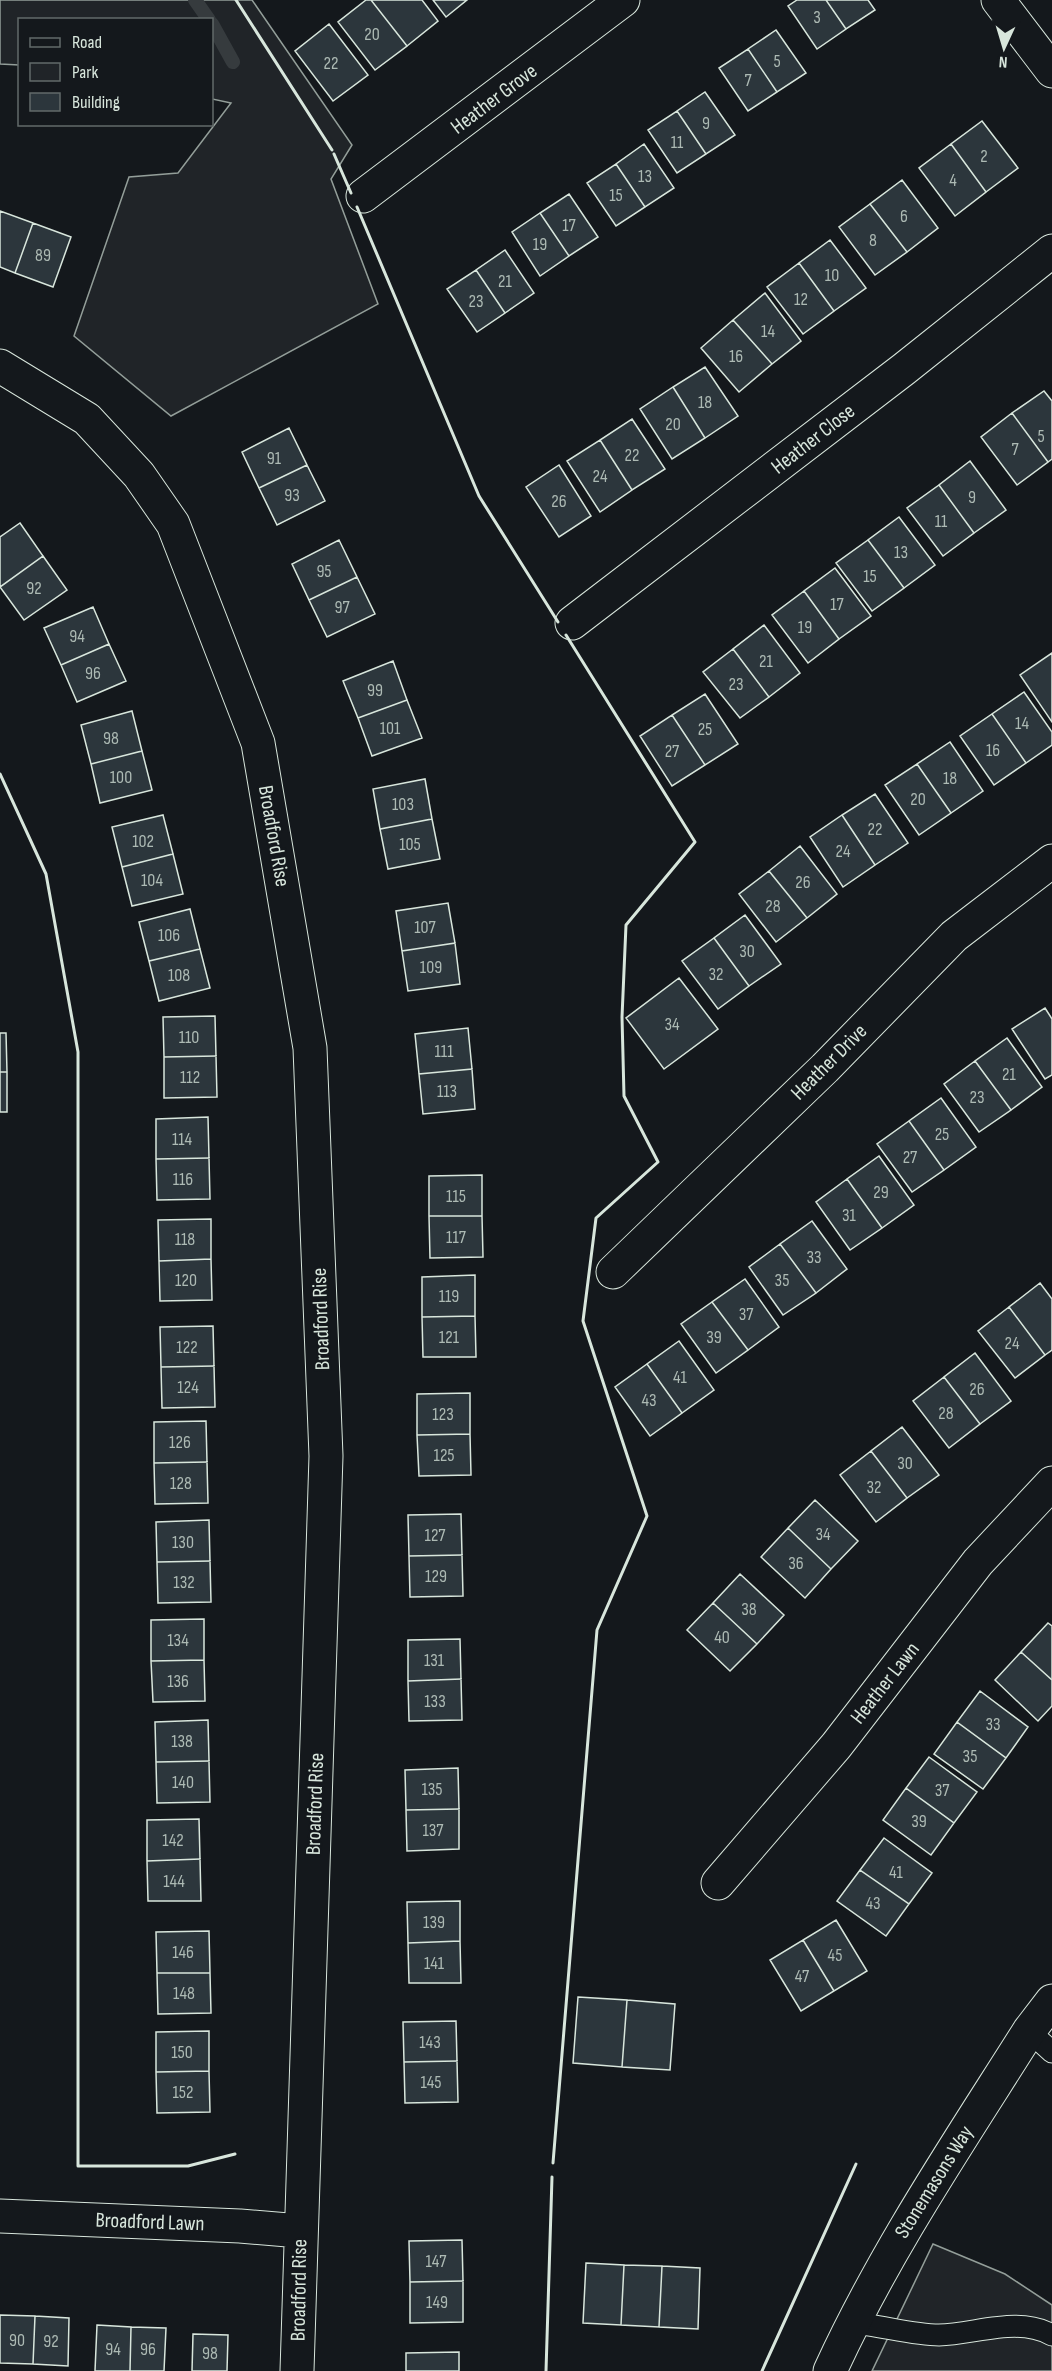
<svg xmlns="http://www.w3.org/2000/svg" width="1052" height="2371" font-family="'Sofia Sans Condensed',sans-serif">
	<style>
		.green { fill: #202428; stroke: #939e99; stroke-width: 1.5 }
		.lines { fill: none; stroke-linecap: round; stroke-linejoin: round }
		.stream { stroke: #363b3e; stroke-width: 14 }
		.building { fill: #2c363c; stroke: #d8e6dc; stroke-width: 1.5 }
		.lane-casing { stroke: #d8e6dc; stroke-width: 23 }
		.street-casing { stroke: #d8e6dc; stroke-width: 35 }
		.secondary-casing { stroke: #d8e6dc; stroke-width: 35 }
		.lane { stroke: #14181c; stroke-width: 21 }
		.street { stroke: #14181c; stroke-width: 33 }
		.secondary { stroke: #14181c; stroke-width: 33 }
		.wall { stroke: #d8e6dc; stroke-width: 3 }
		.labels { text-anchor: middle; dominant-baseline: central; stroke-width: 4.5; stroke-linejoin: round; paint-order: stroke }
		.number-label { font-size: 18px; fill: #adbab4 }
		.street-label { font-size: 21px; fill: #d8e6dc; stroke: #14181c }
	</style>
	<rect width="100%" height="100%" fill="#14181c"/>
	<path class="green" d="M0,0H252L352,145L331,179L378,304L171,416L74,336L129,177L178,173L231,103L212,99V20H20L19,65L0,64Z
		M933,2244L1005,2274L1052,2305V2371H872Z"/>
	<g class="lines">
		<path class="stream" d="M195,0L209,20
			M212,24L233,62"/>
	</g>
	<path class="building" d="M366,0H371L407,46L375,70L338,22Z
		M371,0H422L438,21L407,46Z
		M433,0H467L446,17Z
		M797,0H826L846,29L817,49L788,6Z
		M826,0H868L875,10L846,29Z
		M329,24L368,75L333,101L295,51Z
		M776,30L806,73L777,92L748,49Z
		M748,49L777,92L748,111L719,68Z
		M705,92L735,135L706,154L677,111Z
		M677,111L706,154L677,173L648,130Z
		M982,121L1018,168L986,192L951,144Z
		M644,144L674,188L645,207L616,164Z
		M951,144L986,192L955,216L919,168Z
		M616,164L645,207L616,226L587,183Z
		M902,180L938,228L907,252L870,204Z
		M569,194L598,237L569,256L540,213Z
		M870,204L907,252L875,275L839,227Z
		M0,211L33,223L15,273L0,267Z
		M540,213L569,256L540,276L512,232Z
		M33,223L71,237L53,287L15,273Z
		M830,240L866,288L834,311L799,263Z
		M505,250L534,293L505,313L476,270Z
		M799,263L834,311L803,334L767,287Z
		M476,270L505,313L477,332L447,289Z
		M765,293L801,341L772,364L733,320Z
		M733,320L772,364L739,392L701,348Z
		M705,367L738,416L705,438L673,387Z
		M673,387L705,438L672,459L640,409Z
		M1044,391L1052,401V459L1048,462L1012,413Z
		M1012,413L1048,462L1017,485L981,437Z
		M632,419L665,469L632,490L600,440Z
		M289,428L307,465L259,488L242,452Z
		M600,440L632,490L600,512L567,461Z
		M970,461L1006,510L974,533L939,485Z
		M307,465L325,501L277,525L259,488Z
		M559,465L591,516L559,537L526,487Z
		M939,485L974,533L943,556L907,508Z
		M899,517L935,565L904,588L868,540Z
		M20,523L43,556L0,587V537Z
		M339,540L357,577L309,600L292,564Z
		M868,540L904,588L872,611L836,563Z
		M43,556L67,590L24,620L0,587Z
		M835,568L871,616L839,639L804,591Z
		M357,577L375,614L327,637L309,600Z
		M804,591L839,639L808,663L772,615Z
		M93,607L109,644L61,665L44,628Z
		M764,625L800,673L769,697L733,649Z
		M109,644L126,681L77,702L61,665Z
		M733,649L769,697L740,718L703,672Z
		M1052,653V722L1020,675Z
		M393,661L407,700L358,718L343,681Z
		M1024,692L1052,732V745L1026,763L992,714Z
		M705,694L738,744L705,765L672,715Z
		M407,700L422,738L372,756L358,718Z
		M132,711L142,751L91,764L81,725Z
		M992,714L1026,763L994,785L960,736Z
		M672,715L705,765L672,786L640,736Z
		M950,742L983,791L951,813L917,764Z
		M142,751L152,790L100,803L91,764Z
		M917,764L951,813L919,835L885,785Z
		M425,779L432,819L380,829L373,789Z
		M875,794L908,843L875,865L842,815Z
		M163,815L173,854L122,867L112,827Z
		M842,815L875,865L843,887L810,837Z
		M432,819L440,859L388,869L380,829Z
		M800,846L837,894L807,918L769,871Z
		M173,854L183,894L132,906L122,867Z
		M769,871L807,918L776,942L739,894Z
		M448,903L455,943L402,951L396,911Z
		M190,909L200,949L149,961L139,922Z
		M745,915L781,964L749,986L714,938Z
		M714,938L749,986L718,1009L682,961Z
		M455,943L460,984L408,991L402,951Z
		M200,949L210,988L159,1001L149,961Z
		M679,978L718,1029L664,1069L626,1018Z
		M1045,1008L1052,1019V1075L1045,1079L1012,1029Z
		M215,1016L216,1056L164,1057L163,1017Z
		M468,1028L472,1069L419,1074L415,1034Z
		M0,1033H6L7,1072H0Z
		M1007,1038L1042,1087L1011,1110L975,1061Z
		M216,1056L217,1097L164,1098V1057Z
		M975,1061L1011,1110L979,1132L944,1084Z
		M472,1069L475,1109L423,1114L419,1074Z
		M0,1072H7V1112H0Z
		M941,1098L976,1147L944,1170L909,1121Z
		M208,1117L209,1158L156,1159V1119Z
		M909,1121L944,1170L912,1192L877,1144Z
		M879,1156L914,1205L882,1228L847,1179Z
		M209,1158L210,1199L157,1200L156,1159Z
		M482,1175V1216H429V1176Z
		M847,1179L882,1228L850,1250L816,1202Z
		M429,1216H482L483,1257L430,1258Z
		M211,1219V1259L159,1261L158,1220Z
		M812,1221L847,1269L816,1293L780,1244Z
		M780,1244L816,1293L783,1315L749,1267Z
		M211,1259L212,1300L160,1301L159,1261Z
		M475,1275V1316L422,1317V1277Z
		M745,1279L779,1327L748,1350L712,1302Z
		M1040,1283L1052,1299V1350L1045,1355L1009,1307Z
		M712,1302L748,1350L716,1373L681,1324Z
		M1009,1307L1045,1355L1015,1378L978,1331Z
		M475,1316L476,1357H423L422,1317Z
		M213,1326L214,1366L161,1367L160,1327Z
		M679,1341L714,1390L682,1413L647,1364Z
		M975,1353L1011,1401L980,1424L944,1377Z
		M647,1364L682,1413L650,1436L615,1387Z
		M214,1366L215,1407L162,1408L161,1367Z
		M944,1377L980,1424L949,1448L913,1401Z
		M470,1393V1434L417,1435V1394Z
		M206,1421L207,1462L154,1463V1422Z
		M902,1427L939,1475L907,1498L871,1451Z
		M470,1434L471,1475L419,1476L417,1435Z
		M871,1451L907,1498L876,1522L840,1475Z
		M207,1462L208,1503L155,1504L154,1463Z
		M815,1500L858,1541L831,1569L788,1528Z
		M461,1514L462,1555L409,1556L408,1515Z
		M209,1520L210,1561L157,1562L156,1522Z
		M788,1528L831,1569L805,1598L761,1557Z
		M462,1555L463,1596L410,1597L409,1556Z
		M210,1561L211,1602L158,1603L157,1562Z
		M740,1574L784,1615L757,1644L713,1603Z
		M713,1603L757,1644L730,1671L687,1630Z
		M204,1619V1660L151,1661V1620Z
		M1048,1623L1052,1626V1680L1021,1652Z
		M460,1639L461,1679L408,1681V1640Z
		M1021,1652L1052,1680V1706L1038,1721L995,1680Z
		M204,1660L205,1701L153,1702L151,1661Z
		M461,1679L462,1720L409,1721L408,1681Z
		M980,1691L1028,1727L1006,1758L957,1722Z
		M208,1720L209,1761L156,1762L155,1722Z
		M957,1722L1006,1758L983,1789L934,1754Z
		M929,1757L977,1792L954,1823L906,1788Z
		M209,1761L210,1802L157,1803L156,1762Z
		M458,1768L459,1809L406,1810L405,1770Z
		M906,1788L954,1823L931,1855L883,1820Z
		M459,1809V1849L407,1851L406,1810Z
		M199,1819L200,1859L147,1861V1820Z
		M884,1838L932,1873L909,1904L860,1870Z
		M200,1859L201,1901H148L147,1861Z
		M860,1870L909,1904L886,1936L837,1901Z
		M460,1901V1941L408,1943L407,1902Z
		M836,1920L867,1971L834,1991L803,1940Z
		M209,1931L210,1973H157L156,1932Z
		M803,1940L834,1991L801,2011L770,1960Z
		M460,1941L461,1983H409L408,1943Z
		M157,1973H210L211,2013L158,2014Z
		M578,1997L627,2000L622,2067L573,2063Z
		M627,2000L675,2004L670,2070L622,2067Z
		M456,2021L457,2061L404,2062L403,2022Z
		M209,2031V2071L156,2072V2032Z
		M457,2061L458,2102L405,2103L404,2062Z
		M209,2071L210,2112L157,2113L156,2072Z
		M462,2240L463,2281L410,2282L409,2241Z
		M586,2263L624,2265L621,2325L583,2323Z
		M624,2265L662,2266L659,2327L621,2325Z
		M662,2266L700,2268L698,2329L659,2327Z
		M463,2281V2322L410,2323V2282Z
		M0,2315L35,2316L33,2364L0,2363Z
		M35,2316L69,2318L68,2366L33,2364Z
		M97,2325L131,2327L130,2371H95Z
		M131,2327L166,2328L164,2371H130Z
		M193,2334L228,2335L227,2371H192Z
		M459,2352V2371H406V2353Z"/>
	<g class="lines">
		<defs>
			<path id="lane" d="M1029,2031L1052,2052
				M852,2323C879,2325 913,2335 939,2335C976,2334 1018,2316 1052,2335"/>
			<path id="street" d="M998,0L1052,71
				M363,196L623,0
				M0,366L87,419L139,475L173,524L258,743L310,1048L326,1456L297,2371
				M572,623L904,369L1052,251
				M613,1272L825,1068L954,936L1052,861
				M718,1883L836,1746L978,1562L1052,1483
				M0,2216L240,2226L300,2231"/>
			<path id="secondary" d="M830,2371C885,2251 959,2142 1029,2031L1052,2001"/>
		</defs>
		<use href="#lane" class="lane-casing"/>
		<use href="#street" class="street-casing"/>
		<use href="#secondary" class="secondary-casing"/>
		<use href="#lane" class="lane"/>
		<use href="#street" class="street"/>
		<use href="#secondary" class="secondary"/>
		<path class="wall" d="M236,0L332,150
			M334,154L351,193
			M357,207L479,496L558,622
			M0,774L46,874L78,1052V2166H188L235,2154
			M553,2163L597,1630L647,1516L583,1321L596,1218L658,1162L624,1096L622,1017L626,925L695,842L566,635
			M546,2371L552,2177
			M762,2371L856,2164"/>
	</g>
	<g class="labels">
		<g class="number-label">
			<text x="817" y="17">3</text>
			<text x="372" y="34">20</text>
			<text x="777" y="61">5</text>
			<text x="331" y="63">22</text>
			<text x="748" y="80">7</text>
			<text x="706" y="123">9</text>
			<text x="677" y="142">11</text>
			<text x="984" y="156">2</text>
			<text x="645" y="176">13</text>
			<text x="953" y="180">4</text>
			<text x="616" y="195">15</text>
			<text x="904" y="216">6</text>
			<text x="569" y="225">17</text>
			<text x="873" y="240">8</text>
			<text x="540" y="244">19</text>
			<text x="43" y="255">89</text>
			<text x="832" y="275">10</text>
			<text x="505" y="281">21</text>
			<text x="801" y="299">12</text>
			<text x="476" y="301">23</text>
			<text x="768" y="331">14</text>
			<text x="736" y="356">16</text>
			<text x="705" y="402">18</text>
			<text x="673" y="424">20</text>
			<text x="1041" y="436">5</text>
			<text x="1015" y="449">7</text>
			<text x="632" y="455">22</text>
			<text x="274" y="458">91</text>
			<text x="600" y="476">24</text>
			<text x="292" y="495">93</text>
			<text x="972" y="497">9</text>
			<text x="559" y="501">26</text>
			<text x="941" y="521">11</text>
			<text x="901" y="552">13</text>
			<text x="324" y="571">95</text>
			<text x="870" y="576">15</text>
			<text x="34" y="588">92</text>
			<text x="837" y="604">17</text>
			<text x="342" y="607">97</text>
			<text x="805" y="627">19</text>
			<text x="77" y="636">94</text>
			<text x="766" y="661">21</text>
			<text x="93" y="673">96</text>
			<text x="736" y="684">23</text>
			<text x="375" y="690">99</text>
			<text x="1022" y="723">14</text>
			<text x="390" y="728">101</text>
			<text x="705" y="729">25</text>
			<text x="111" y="738">98</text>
			<text x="993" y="750">16</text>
			<text x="672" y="751">27</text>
			<text x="121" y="777">100</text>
			<text x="950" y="778">18</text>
			<text x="918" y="799">20</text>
			<text x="403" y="804">103</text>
			<text x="875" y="829">22</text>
			<text x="143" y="841">102</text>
			<text x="410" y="844">105</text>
			<text x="843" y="851">24</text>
			<text x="152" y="880">104</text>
			<text x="803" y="882">26</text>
			<text x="773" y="906">28</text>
			<text x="425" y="927">107</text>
			<text x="169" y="935">106</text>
			<text x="747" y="951">30</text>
			<text x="431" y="967">109</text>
			<text x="716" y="974">32</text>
			<text x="179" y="975">108</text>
			<text x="672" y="1024">34</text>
			<text x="189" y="1037">110</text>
			<text x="444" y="1051">111</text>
			<text x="1009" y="1074">21</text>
			<text x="190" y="1077">112</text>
			<text x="447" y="1091">113</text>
			<text x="977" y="1097">23</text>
			<text x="942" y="1134">25</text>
			<text x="182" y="1139">114</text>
			<text x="910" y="1157">27</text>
			<text x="183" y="1179">116</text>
			<text x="881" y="1192">29</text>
			<text x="456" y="1196">115</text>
			<text x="849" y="1215">31</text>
			<text x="456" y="1237">117</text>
			<text x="185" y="1239">118</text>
			<text x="814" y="1257">33</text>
			<text x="186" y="1280">120</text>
			<text x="782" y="1280">35</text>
			<text x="449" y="1296">119</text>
			<text x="746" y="1314">37</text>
			<text x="449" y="1337">121</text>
			<text x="714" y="1337">39</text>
			<text x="1012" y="1343">24</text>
			<text x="187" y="1347">122</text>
			<text x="680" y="1377">41</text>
			<text x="188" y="1387">124</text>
			<text x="977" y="1389">26</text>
			<text x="649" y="1400">43</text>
			<text x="946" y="1413">28</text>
			<text x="443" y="1414">123</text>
			<text x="180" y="1442">126</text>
			<text x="444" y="1455">125</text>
			<text x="905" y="1463">30</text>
			<text x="181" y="1483">128</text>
			<text x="874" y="1487">32</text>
			<text x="823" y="1534">34</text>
			<text x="435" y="1535">127</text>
			<text x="183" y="1542">130</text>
			<text x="796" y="1563">36</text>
			<text x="436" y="1576">129</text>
			<text x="184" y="1582">132</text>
			<text x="749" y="1609">38</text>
			<text x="722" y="1637">40</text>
			<text x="178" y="1640">134</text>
			<text x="434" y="1660">131</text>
			<text x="178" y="1681">136</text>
			<text x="435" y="1701">133</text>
			<text x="993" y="1724">33</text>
			<text x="182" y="1741">138</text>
			<text x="970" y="1756">35</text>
			<text x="183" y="1782">140</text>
			<text x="432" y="1789">135</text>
			<text x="942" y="1790">37</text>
			<text x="919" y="1821">39</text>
			<text x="433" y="1830">137</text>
			<text x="173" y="1840">142</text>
			<text x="896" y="1872">41</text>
			<text x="174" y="1881">144</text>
			<text x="873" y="1903">43</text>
			<text x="434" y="1922">139</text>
			<text x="183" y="1952">146</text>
			<text x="835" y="1955">45</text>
			<text x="434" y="1963">141</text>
			<text x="802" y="1976">47</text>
			<text x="184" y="1993">148</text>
			<text x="430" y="2042">143</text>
			<text x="182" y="2052">150</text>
			<text x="431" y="2082">145</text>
			<text x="183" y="2092">152</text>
			<text x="436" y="2261">147</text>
			<text x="437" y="2302">149</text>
			<text x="17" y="2340">90</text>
			<text x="51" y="2341">92</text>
			<text x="113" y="2349">94</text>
			<text x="148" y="2349">96</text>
			<text x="210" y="2353">98</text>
		</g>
		<g class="street-label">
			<text transform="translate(494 99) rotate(-37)">Heather Grove</text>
			<text transform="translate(813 439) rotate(-38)">Heather Close</text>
			<text transform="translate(274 836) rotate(80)">Broadford Rise</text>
			<text transform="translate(829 1062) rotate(-45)">Heather Drive</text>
			<text transform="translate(321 1319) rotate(-92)">Broadford Rise</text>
			<text transform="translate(885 1683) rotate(-52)">Heather Lawn</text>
			<text transform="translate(315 1804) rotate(-88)">Broadford Rise</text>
			<text transform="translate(934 2182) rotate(-58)">Stonemasons Way</text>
			<text transform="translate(150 2222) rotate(2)">Broadford Lawn</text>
			<text transform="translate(299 2290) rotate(-89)">Broadford Rise</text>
		</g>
	</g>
	<rect x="18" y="18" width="195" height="108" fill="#14181c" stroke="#626a69" stroke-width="1.5"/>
	<rect x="30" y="38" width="30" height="9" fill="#14181c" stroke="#626a69" stroke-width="1.5"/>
	<text x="72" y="48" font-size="18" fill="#d8e6dc">Road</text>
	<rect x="30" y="63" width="30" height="18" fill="#202428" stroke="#626a69" stroke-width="1.5"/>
	<text x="72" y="78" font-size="18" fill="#d8e6dc">Park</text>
	<rect x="30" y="93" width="30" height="18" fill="#2c363c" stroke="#626a69" stroke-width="1.5"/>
	<text x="72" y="108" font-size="18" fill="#d8e6dc">Building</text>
	<g transform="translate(1004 48) rotate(184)" stroke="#14181c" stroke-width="4.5" paint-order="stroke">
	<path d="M0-4.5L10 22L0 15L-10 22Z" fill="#d8e6dc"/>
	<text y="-9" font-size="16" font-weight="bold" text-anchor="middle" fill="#d8e6dc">N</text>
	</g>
</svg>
